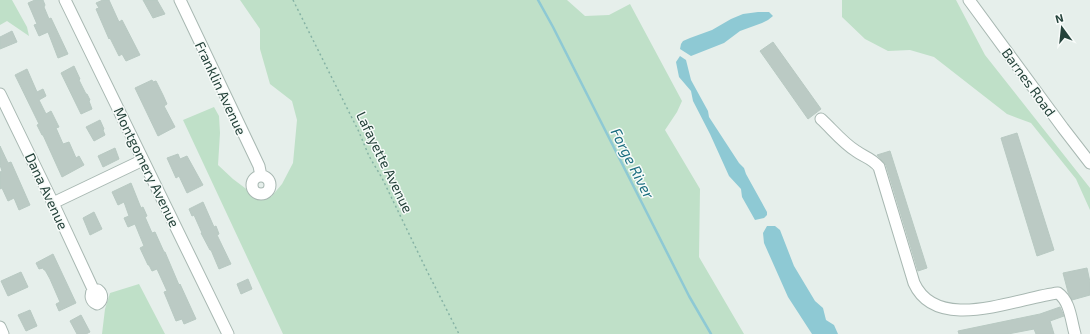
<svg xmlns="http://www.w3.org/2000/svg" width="1090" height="334" font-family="'Exo 2',sans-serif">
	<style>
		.green { fill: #bfe0c8 }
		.water { fill: #8ec9d4 }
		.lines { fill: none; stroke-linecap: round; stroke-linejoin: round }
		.stream { stroke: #8ec9d4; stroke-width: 2.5 }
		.building { fill: #bbcac4; stroke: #b8c9c2 }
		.minor-casing { stroke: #a8b8b2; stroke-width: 13 }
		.path { stroke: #86b3a5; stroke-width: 1.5; stroke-dasharray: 2 3; stroke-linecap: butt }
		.minor { stroke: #fff; stroke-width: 11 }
		.labels { text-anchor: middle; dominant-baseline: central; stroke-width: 3; stroke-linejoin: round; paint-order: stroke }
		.street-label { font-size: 14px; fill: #24423a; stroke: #f7fbf9 }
		.water-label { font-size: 15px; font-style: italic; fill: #1c6f80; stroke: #f7fbf9 }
	</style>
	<rect width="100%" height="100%" fill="#e6efeb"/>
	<path class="green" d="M0,0H12L27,27L29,36L7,21L0,25Z
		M240,0H567L585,16L609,15L630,4L682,101L677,112L665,130L700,189L699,257L744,334H283L183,120L214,107L219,116L220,133L218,165L233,179L253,194L271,197L282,184L293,163L297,120L292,101L270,84L260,49V29Z
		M842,0H956L985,55L1090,188V210L1076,179L1031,123L1007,114L934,57L910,50L888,51L865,39L842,17Z
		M139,284L165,334H102L105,309L110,293Z"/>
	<path class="water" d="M758,12H769L773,16L768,20L762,23L740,31L724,43L691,56L680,49L681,44L683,41L690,38L712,30L731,19L743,14Z
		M680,56L686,60L691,80L708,111L709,117L739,163L744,168L746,174L767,212V215L764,218L755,220L742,197L741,189L729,176L710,134L693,101L691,91L679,77L676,62Z
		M767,226H775L780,230L794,266L815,301L823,308L826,320L834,325L838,334H812L788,297L764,243L763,233Z"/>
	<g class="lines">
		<path class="stream" d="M538,0L553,27L689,296L711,334"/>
	</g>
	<path class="building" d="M35,0H43L45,5L44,7L49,19L51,18L68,54L58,58L48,32L39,36L34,25L37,24L28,3Z
		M103,0H109L119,22L122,20L140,55L126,61L122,54L119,56L110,38L109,39L96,9L99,8L96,3Z
		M143,0H157L165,14L153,18Z
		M12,31L17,42L0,49V37Z
		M773,42L821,109L808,119L760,51Z
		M74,66L80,79L79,80L86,94H87L90,100L89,101L92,109L81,114L61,73Z
		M27,69L37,92L43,89L46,96L39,100L46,114L51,111L59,127L56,128L63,144L69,142L76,158L79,156L84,165L62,177L43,135H42L37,125L39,124L15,75Z
		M152,80L153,82L156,81L163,95L167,104L164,106L175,127L158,136L135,88Z
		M100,120L104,129L103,130L105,135L94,141L86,127Z
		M1017,133L1054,250L1037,256L1001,138Z
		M0,146L8,163L11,162L30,205L19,210L14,198L8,201L2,188L0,189V172L2,171L0,165Z
		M115,148L119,159L103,167L98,156Z
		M890,151L927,268L918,271L886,165L877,155Z
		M178,154L180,159L187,156L203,185L187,193L179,176L176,178L167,158Z
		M131,183L141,208L143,207L147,216L145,217L152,233L155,232L164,252H165L179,285L180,284L196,319L184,324L182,319L176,321L164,292L167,291L157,269L152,271L149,265H148L140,248L144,246L135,224L128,227L124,218L129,216L124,202L118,205L112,192Z
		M203,202L214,227L216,226L219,234L217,235L231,264L219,269L211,250H210L201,233H202L194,215L192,216L189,209Z
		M94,212L102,229L90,235L83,218Z
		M53,254L76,303L59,311L56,304L60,302L50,279L45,270H44L43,268L39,269L36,263Z
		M1087,268L1090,282V295L1072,300L1068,292L1063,273Z
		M21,272L28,287L8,296L1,281Z
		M248,279L252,289L241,294L237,284Z
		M1060,307L1064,316L1050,321L1054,334H1036L1034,329L1008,334H959L958,331L1040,314Z
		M30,310L37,326L26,331L18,315Z
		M81,315L90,332L86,334H77L70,321Z"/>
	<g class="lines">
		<defs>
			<path id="minor" d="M65,0L228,334
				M180,0L259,166L261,176
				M969,0L1063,128L1090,163
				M0,94L53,203L93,289C90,295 90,301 97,304C103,301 103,294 98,290L93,289
				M821,119C832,129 843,143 856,151C864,157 872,158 879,167L914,283C937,334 1016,298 1058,293C1070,301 1071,320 1075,334
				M252 185a9 9 0 1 1 18 0a9 9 0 1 1-18 0Z
				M53,203L143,160
				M0,327L3,334"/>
		</defs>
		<use href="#minor" class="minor-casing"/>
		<path class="path" d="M293,0L359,132L369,156L382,178L427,271L459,334"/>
		<use href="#minor" class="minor"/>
	</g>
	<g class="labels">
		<g class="street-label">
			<text transform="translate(1029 82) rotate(54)">Barnes Road</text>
			<text transform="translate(221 88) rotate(65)">Franklin Avenue</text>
			<text transform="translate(385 162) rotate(64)">Lafayette Avenue</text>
			<text transform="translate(147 167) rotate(64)">Montgomery Avenue</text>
			<text transform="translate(47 191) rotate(65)">Dana Avenue</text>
		</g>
		<g class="water-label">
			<text transform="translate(633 163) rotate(63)">Forge River</text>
		</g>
	</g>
	<g transform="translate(1062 28) rotate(345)" stroke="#f7fbf9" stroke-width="3" paint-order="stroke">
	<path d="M0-3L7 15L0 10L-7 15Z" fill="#24423a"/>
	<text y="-6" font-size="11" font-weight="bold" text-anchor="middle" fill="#24423a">N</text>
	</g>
</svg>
